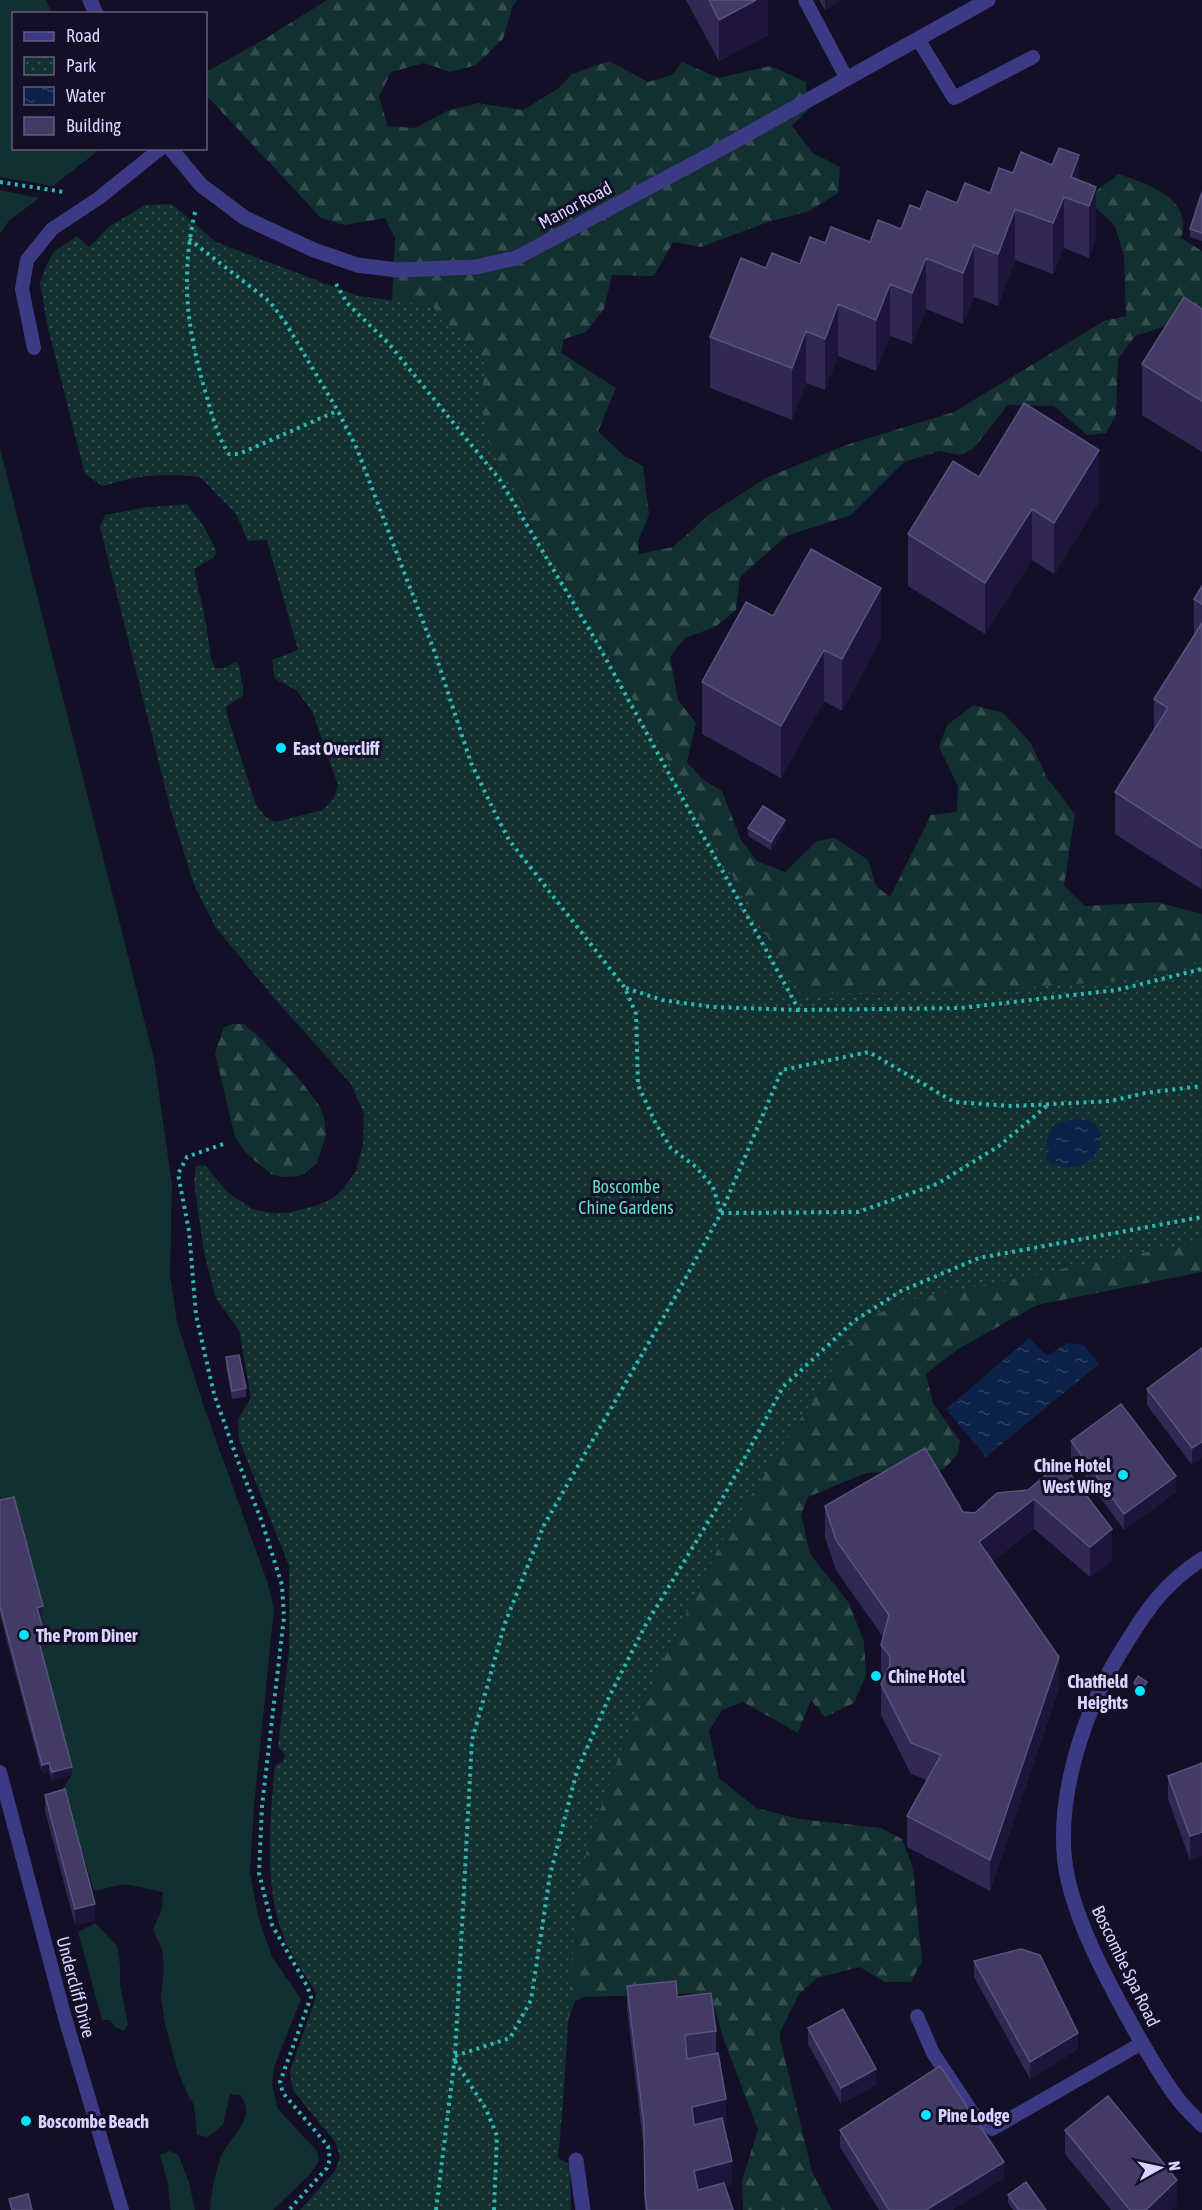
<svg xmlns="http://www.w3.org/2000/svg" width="1202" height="2210" font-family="'Asap Condensed',sans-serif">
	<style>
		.grass { fill: #12302f }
		.forest { fill: url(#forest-firs) }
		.park { fill: url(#park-dots) }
		.water { fill: url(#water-ripples) }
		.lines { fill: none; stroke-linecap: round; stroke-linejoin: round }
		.path { stroke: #2fb8b0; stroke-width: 4; stroke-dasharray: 3 4.5; stroke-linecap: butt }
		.service { stroke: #3d3a85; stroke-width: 14 }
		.minor { stroke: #3d3a85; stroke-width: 15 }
		.wall { fill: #312854 }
		.shaded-wall { fill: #1d163a }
		.building { fill: #433a66; stroke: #5a527e; stroke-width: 1.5 }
		.poi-dot { fill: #00e5ff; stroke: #130f26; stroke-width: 2 }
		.labels { text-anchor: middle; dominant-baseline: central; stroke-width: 6; stroke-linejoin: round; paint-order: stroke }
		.street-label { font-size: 18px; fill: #d9d4ff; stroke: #130f26 }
		.poi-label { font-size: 18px; font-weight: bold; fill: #d9d4ff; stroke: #130f26; text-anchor: start }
		.park-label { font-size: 18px; fill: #5fe0c0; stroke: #130f26 }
	</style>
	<defs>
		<pattern id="forest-firs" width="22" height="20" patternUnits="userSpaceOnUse" patternTransform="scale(1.5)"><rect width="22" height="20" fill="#12302f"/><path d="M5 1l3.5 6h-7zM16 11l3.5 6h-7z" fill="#344d4e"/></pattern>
		<pattern id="park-dots" width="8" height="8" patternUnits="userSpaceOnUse" patternTransform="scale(1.5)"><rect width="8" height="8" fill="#12302f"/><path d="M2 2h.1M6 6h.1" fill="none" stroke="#344d4e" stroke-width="1.8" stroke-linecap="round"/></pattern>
		<pattern id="water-ripples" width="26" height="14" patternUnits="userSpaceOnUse" patternTransform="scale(1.5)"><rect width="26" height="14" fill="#0c2248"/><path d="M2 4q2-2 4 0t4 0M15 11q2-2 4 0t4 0" fill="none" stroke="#2f4163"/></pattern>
	</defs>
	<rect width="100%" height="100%" fill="#130f26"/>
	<path class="grass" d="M0,0H46L52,13L14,14V148L99,149L94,154L53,186L0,177Z
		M0,190L39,198L9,221L0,233Z
		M0,448L154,1059L172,1184L170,1275L177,1322L204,1407L268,1584L274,1609L254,1806L250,1872L258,1916L272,1957L301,1999L274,2067L272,2085L278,2109L317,2151L319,2161L310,2174L273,2210H210C211,2195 215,2174 220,2159C228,2137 259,2119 240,2095L230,2094L223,2125L208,2137L197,2135L194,2105L189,2097L177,2069L165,2024L161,1998L164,1967L162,1949L153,1930L162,1908L163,1892L125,1884L94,1891L63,1788L72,1775L0,1508Z
		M95,1923L117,1946L120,1964V1984L128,2025L124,2031L115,2027L110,2020H102L78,1932Z
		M169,2151L178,2154L189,2182L195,2210H171L170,2207L168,2184L160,2155Z"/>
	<path class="forest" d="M327,0H518L513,5L503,39L476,65L450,72L424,63L391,72L379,97L388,126L415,128L447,111L478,103L523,110L559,88L572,74L609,61L648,82L672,75L682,62L718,78L771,66L806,82L807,111L792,126L813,153L840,167L838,193L809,211L768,222L701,247L673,242L654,276L612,275L604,309L586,332L564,339L561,353L616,388L598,431L624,456L643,466L649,515L638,541L639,554L673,547L710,514L766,478L846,445L954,412L1104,321L1126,316L1124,256L1115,226L1094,206L1096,191L1119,174C1147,184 1194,198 1181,238L1202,251V307L1190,318L1135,336L1118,359L1116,415L1106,433L1087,435L1054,406L1008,405L973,449L959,455L940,451L904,462L851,515L786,536L740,577L736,610L715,627L685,638L670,657L678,700L696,723L687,762L702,779L722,791L741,840L757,861L785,872L817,841L835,838L868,860L876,886L890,897L931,815L957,812L958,786L939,747L947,725L974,705L1003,713L1031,743L1047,778L1075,814L1064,886L1085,906L1156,902L1202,914V1272L1037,1305L958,1349L926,1374L933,1403L960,1441L958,1454L944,1469L920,1475L902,1471L866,1473L808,1497L801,1515L810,1554L849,1603L864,1642L866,1675L854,1703L825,1717L811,1700L798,1733L743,1702L722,1710L709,1731L719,1778L756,1808L799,1819L881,1828L902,1839L913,1868L922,1961L911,1982H885L860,1967L817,1978L799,1994L779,2034L812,2172L832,2210H743L742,2180L758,2130L724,2040L710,1993L584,1997L575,2001L561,2038L408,2103L308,2201L336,2170L340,2157L336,2143L293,2090L290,2072L317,1994L362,1539L391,322L395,238L385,218L345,225L321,218L206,95V72L268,37Z
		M233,1024H243L257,1035L296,1075L319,1105L324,1117L326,1135L317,1163L307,1172L299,1176L283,1177L271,1174L248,1155L235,1137L215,1053L224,1027Z"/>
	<path class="park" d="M172,204L216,242L358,296L432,306L485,364L481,405L491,448L800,994L971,991L1132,980L1202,962V1241L904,1301L867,1319L858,1330L723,1539L625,1738L587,1849L575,1915L563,2103L558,2158L570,2165L571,2210H300L336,2170L340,2157L336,2143L293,2090L290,2072L317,1994C306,1976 292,1958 284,1938C263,1883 270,1823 275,1765L283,1762L285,1754L278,1747L289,1650V1566L239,1440L238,1419L251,1398L239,1330L216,1299L204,1252L194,1182L196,1166L205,1165L227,1192L252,1209L272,1213H287L318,1205L333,1198L345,1187L356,1170L363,1145L364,1114L351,1084L274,998L216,928L194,885L171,811L100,527L105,515L142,508L187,504L203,525L217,552L213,558L194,569L206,623L211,658L215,668H224L236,662L239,665L244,695L227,706L226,711L256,805L266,817L275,822L323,810L334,798L338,785L312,711L296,690L275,679L272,660L298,650L267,540L248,541L236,514L200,477C161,473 141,475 103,486L89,477L84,471L47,324L40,283L47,264L54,252L77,236L89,247L110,226L145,205Z"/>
	<path class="water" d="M1076,1118L1094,1122L1101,1134C1100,1139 1100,1147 1097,1152C1084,1171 1064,1171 1047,1161C1043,1145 1048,1139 1054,1125Z
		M1029,1338L1047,1356L1068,1343L1084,1345L1099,1364L986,1457L946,1409Z"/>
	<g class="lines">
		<path class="path" d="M0,182L64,192
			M195,212C180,279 187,329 206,394C212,415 217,436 229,454H239L337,411
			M189,239L270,302L285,322L338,411L357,449L435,653L471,763L495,813L509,840L625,988L636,1014L638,1085L656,1124L671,1148L696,1167L713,1187L721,1213
			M336,284L347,303L389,344L500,480L596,641L799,1010L961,1008L1117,990L1202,969
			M626,988L662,1000L712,1007L799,1010
			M223,1144L187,1157L178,1174L189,1231L196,1315L214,1394L238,1461L262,1522L282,1585L284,1617L262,1806L259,1873L272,1925L307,1986L311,1997L280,2082L283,2093L328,2146L330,2159L327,2168L289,2210
			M721,1213L858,1212L937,1184L999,1146L1049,1104
			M455,2056L510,2038L531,2000L550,1875L577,1771L610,1695L645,1626L725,1494L783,1387L854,1321L901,1291L979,1258L1202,1217
			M455,2061L486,2109L497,2136L494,2210
			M436,2210L455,2056L472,1740L505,1623L544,1525L679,1290L721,1213L782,1070L869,1052L954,1102L1013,1106L1111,1101L1145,1093L1202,1086"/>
		<path class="service" d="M805,0L847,79
			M918,39L954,98L1033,57
			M34,348L22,289L27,260L52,229L99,198L161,148
			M0,1772L65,2018L122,2210
			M917,2016L933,2053L972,2112L992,2129L1142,2043"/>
		<path class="minor" d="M90,0L96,14
			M170,148L201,185L245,218L314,250L357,265L397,270L476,267L516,258L717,151L988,0
			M1202,1559C1159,1587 1143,1616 1117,1658C1081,1719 1052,1809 1068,1880C1079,1926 1101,1968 1123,2009C1139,2038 1155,2068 1175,2095C1182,2106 1193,2115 1202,2125
			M576,2160L583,2210"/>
	</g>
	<path class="wall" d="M686,0H768V35L719,61Z
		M819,0H840L825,10Z
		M1013,173L1079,180L1096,187V238L1089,258L1064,248L1053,274L1015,260L998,306L974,297L963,324L926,309L912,344L890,336L876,371L838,356L825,390L806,383L792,420L710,388V337L766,268L800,264L825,243L870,242L901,229L920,209L957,203L990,193Z
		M1202,192V241L1190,237V229Z
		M1202,309V452L1142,415V364Z
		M979,477L1099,502L1054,574L1032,560L985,634L908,586V534Z
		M1202,586V888L1201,889L1115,834V792L1154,731V699L1194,636V599Z
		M773,616L881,639L842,711L824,701L781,778L702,734V682Z
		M748,828H785L771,850L748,836Z
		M1202,1348L1192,1465L1147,1405V1389Z
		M226,1357L246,1388V1397L232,1399L226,1366Z
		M1071,1441L1176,1492L1124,1530L1071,1457Z
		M1028,1490L1112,1560L1090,1577L1034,1529L993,1561L1059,1688L990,1891L907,1847V1816L927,1780L911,1774L881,1715V1684L883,1678L881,1676V1645L883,1637L836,1570L825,1537V1506L975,1513Z
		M0,1500L43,1615L39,1616L45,1645L40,1646L72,1775L52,1780L49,1772L42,1773L0,1615Z
		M1134,1683L1147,1690L1143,1696L1134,1691Z
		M1202,1763V1856L1190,1860L1168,1799V1776Z
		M45,1795L95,1920L75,1925L45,1811Z
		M974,1961L1078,2049L1030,2079L974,1977Z
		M627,1986L677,1997L716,2031V2054L726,2123L723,2124L732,2184L725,2186L733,2210H645L644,2150L627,2010Z
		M808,2028L876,2085L841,2104L808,2044Z
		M840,2130L1004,2178L952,2210H879L840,2147Z
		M1065,2130L1177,2204L1171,2210H1111L1065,2154Z
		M1008,2195L1046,2210H1013L1008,2203Z"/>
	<path class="shaded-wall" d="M756,0H768V35L719,61V20Z
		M825,0H840L825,10Z
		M1079,155V202L1071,177Z
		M1096,187V238L1089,258V206Z
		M1064,197V248L1053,274V223Z
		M1015,209V260L998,306V254Z
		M974,245V297L963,324V273Z
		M926,258V309L912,344V293Z
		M890,284V336L876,371V320Z
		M838,304V356L825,390V339Z
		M806,331V383L792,420V368Z
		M1099,450V502L1054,574V523Z
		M1032,509V560L985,634V583Z
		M881,588V639L842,711V659Z
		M824,650V701L781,778V726Z
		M785,820V828L771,850V842Z
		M1202,846V888L1201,889V848Z
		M1202,1442V1458L1192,1465V1448Z
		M1176,1476V1492L1124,1530V1514Z
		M1034,1499V1529L979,1572V1542Z
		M1112,1529V1560L1090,1577V1547Z
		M43,1606V1615L37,1616V1608Z
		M45,1636V1645L38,1646V1638Z
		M1059,1657V1688L990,1891V1860Z
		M1147,1682V1690L1143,1696V1688Z
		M49,1763V1772L42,1773V1765Z
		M72,1767V1775L52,1780V1772Z
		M1202,1832V1856L1190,1860V1836Z
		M95,1904V1920L75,1925V1909Z
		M1078,2033V2049L1030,2079V2062Z
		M876,2069V2085L841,2104V2088Z
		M726,2099V2123L692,2131V2107Z
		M732,2161V2184L694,2195V2171Z
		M1004,2162V2178L952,2210H926Z
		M1177,2180V2204L1171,2210H1146Z"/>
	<path class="building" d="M709,0H756L719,20Z
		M1059,148L1079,155L1071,177L1096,187L1089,206L1064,197L1053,223L1015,209L998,254L974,245L963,273L926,258L912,293L890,284L876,320L838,304L825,339L806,331L792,368L710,337L741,258L766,268L772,253L800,264L810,237L825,243L831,227L870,242L878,220L901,229L910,205L920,209L927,191L957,203L965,183L990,193L999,168L1013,173L1021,152L1052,165Z
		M1202,192V233L1190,229Z
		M1184,297L1202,309V401L1142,364Z
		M1024,403L1099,450L1054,523L1032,509L985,583L908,534L953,461L979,477Z
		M811,549L881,588L842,659L824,650L781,726L702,682L746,602L773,616Z
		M1202,586V604L1194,599Z
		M1202,623V846L1201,848L1115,792L1168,708L1154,699Z
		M763,806L785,820L771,842L748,828Z
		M1202,1348V1442L1192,1448L1147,1389Z
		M239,1355L246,1388L232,1391L226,1357Z
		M1121,1404L1176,1476L1124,1514L1071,1441Z
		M925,1448L963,1512L975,1513L997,1493L1028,1490L1061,1462L1112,1529L1090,1547L1034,1499L979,1542L1059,1657L990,1860L907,1816L941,1755L911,1743L881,1684L890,1665V1656L881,1645L889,1615L836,1540L825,1506Z
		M14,1497L43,1606L37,1608L45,1636L38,1638L72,1767L52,1772L49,1763L42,1765L0,1606V1500Z
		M1138,1676L1147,1682L1143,1688L1134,1683Z
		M1202,1763V1832L1190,1836L1168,1776Z
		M65,1789L95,1904L75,1909L45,1795Z
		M1021,1949L1040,1955L1078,2033L1030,2062L974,1961Z
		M676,1981L677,1997L711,1993L716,2031L685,2035L687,2059L718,2053L726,2099L692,2107L694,2125L722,2118L732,2161L694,2171L698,2190L724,2183L733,2210H647L645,2196L644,2126L627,1986Z
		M843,2009L876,2069L841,2088L808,2028Z
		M940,2066L1004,2162L926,2210H889L840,2130Z
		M1108,2096L1177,2180L1146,2210H1130L1065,2130Z
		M1026,2182L1046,2210H1019L1008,2195Z
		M28,2194L32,2210H12L9,2199Z"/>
	<g class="poi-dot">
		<circle cx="281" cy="748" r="6"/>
		<circle cx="1123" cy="1475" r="6"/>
		<circle cx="24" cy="1635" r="6"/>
		<circle cx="876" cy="1676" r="6"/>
		<circle cx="1140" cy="1691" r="6"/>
		<circle cx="926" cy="2115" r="6"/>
		<circle cx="26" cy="2121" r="6"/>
	</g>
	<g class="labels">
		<g class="street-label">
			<text transform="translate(575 205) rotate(-28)">Manor Road</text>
			<text transform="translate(1126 1966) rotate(64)">Boscombe Spa Road</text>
			<text transform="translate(76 1987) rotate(75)">Undercliff Drive</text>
		</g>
		<g class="poi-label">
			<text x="293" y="748">East Overcliff</text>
			<text x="1111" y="1465" text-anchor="end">Chine Hotel<tspan x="1111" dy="21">West Wing</tspan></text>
			<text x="36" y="1635">The Prom Diner</text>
			<text x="888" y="1676">Chine Hotel</text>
			<text x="1128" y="1681" text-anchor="end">Chatfield<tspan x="1128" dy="21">Heights</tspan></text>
			<text x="938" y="2115">Pine Lodge</text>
			<text x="38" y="2121">Boscombe Beach</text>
		</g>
		<g class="park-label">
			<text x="626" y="1186">Boscombe<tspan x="626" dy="21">Chine Gardens</tspan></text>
		</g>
	</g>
	<rect x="12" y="12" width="195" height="138" fill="#130f26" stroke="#625e7d" stroke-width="1.5"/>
	<rect x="24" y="32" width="30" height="9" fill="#3d3a85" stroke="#625e7d" stroke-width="1.5"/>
	<text x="66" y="42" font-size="18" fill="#d9d4ff">Road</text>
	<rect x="24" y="57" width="30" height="18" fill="url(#park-dots)" stroke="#625e7d" stroke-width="1.5"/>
	<text x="66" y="72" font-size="18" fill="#d9d4ff">Park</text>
	<rect x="24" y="87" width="30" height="18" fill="url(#water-ripples)" stroke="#625e7d" stroke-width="1.5"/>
	<text x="66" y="102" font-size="18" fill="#d9d4ff">Water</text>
	<rect x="24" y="117" width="30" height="18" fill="#433a66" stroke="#625e7d" stroke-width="1.5"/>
	<text x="66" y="132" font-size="18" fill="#d9d4ff">Building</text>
	<g transform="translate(1160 2168) rotate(82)" stroke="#130f26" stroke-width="4.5" paint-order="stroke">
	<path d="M0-4.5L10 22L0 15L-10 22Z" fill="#d9d4ff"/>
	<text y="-9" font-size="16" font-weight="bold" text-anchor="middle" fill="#d9d4ff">N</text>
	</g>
</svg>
